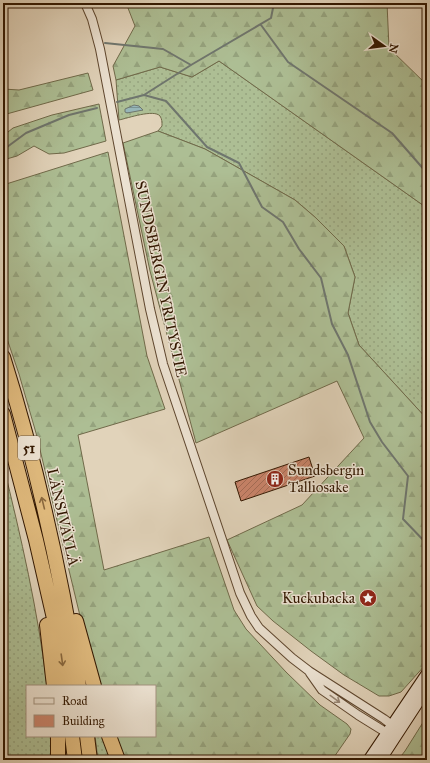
<svg xmlns="http://www.w3.org/2000/svg" width="430" height="763" font-family="'IM FELL Great Primer',serif">
	<style>
		.grass { fill: url(#grass-dots); stroke: #706a4a }
		.forest { fill: url(#forest-firs); stroke: #706a4a }
		.water { fill: url(#water-rules); stroke: #6f766e }
		.lines { fill: none; stroke-linecap: round; stroke-linejoin: round }
		.stream { stroke: #6f766e; stroke-width: 2 }
		.building { fill: url(#building-hatch); stroke: #321700 }
		.minor-casing { stroke: #5e462e; stroke-width: 10 }
		.secondary-casing { stroke: #321700; stroke-width: 13 }
		.motorway-casing { stroke: #321700; stroke-width: 16 }
		.minor { stroke: #ece2d2; stroke-width: 8 }
		.secondary { stroke: #ece2d2; stroke-width: 11 }
		.motorway { stroke: #e0ba7d; stroke-width: 14 }
		.oneway { stroke: #89683e }
		.oneway2 { stroke: #988774 }
		.labels { text-anchor: middle; dominant-baseline: central; stroke-width: 3; stroke-linejoin: round; paint-order: stroke }
		.shield { fill: #ece2d2; stroke: #6a543f; stroke-width: 1 }
		.shield-label { font-size: 14px; font-weight: bold; fill: #321700 }
		.street-label { font-size: 15px; fill: #321700; stroke: #ece2d2 }
		.poi-label { font-size: 15px; fill: #321700; stroke: #ece2d2; text-anchor: start }
	</style>
	<defs>
		<pattern id="grass-dots" width="8" height="8" patternUnits="userSpaceOnUse"><rect width="8" height="8" fill="#adbe94"/><path d="M2 2h.1M6 6h.1" fill="none" stroke="#95a37e" stroke-width="1.8" stroke-linecap="round"/></pattern>
		<pattern id="forest-firs" width="22" height="20" patternUnits="userSpaceOnUse"><rect width="22" height="20" fill="#adbe94"/><path d="M5 1l3.5 6h-7zM16 11l3.5 6h-7z" fill="#95a37e"/></pattern>
		<pattern id="water-rules" width="6" height="5" patternUnits="userSpaceOnUse"><rect width="6" height="5" fill="#97b6b8"/><path d="M0 2.5h6" fill="none" stroke="#7c9393"/></pattern>
		<pattern id="building-hatch" width="6" height="6" patternUnits="userSpaceOnUse"><rect width="6" height="6" fill="#cb856c"/><path d="M-1 1l2-2M0 6l6-6M5 7l2-2" fill="none" stroke="#a56c56"/></pattern>
	</defs>
	<rect width="100%" height="100%" fill="#e1d3ba"/>
	<filter id="stains"><feTurbulence type="fractalNoise" baseFrequency=".005" numOctaves="4"/><feColorMatrix values="0 0 0 0 .2 0 0 0 0 .09 0 0 0 0 .02 0 0 0 .5 -.17"/></filter>
	<radialGradient id="worn" r=".72"><stop offset=".6" stop-color="#630" stop-opacity="0"/><stop offset="1" stop-color="#630" stop-opacity=".3"/></radialGradient>
	<path class="grass" d="M219,61L427,208V419L359,345L348,313L355,277L344,246L316,218L295,200L205,149L158,131L162,126C162,122 162,119 160,116C154,109 128,118 119,120L116,80L160,67L192,77Z
		M3,464C21,537 38,611 47,686H27V736H51L52,760H3V662L8,610L7,564L3,536Z
		M95,736H102L111,760H98Z"/>
	<path class="forest" d="M126,3H387L389,48L427,85V208L219,61L192,77L160,67L116,80L113,66L135,26Z
		M88,73L93,90L3,115V89L19,90Z
		M99,104L106,141L64,153L49,154L34,146L17,156L3,160V136L13,128L52,115Z
		M158,131L205,149L295,200L316,218L344,246L355,277L348,313L359,345L427,419V663L401,692L389,696H379L344,675L311,651L273,621L257,606L227,540L302,505L364,438L337,381L196,443L150,271L123,143Z
		M108,152L147,356L165,409L78,435L104,570L209,537L234,610L246,629L286,672L320,705L347,724L351,729L350,734L332,760H123L114,736H155V686H98L87,645L36,433L19,374L3,327V185Z
		M427,716V760H398L405,751Z"/>
	<path class="water" d="M134,105L139,106L143,110L127,113L125,112V109Z"/>
	<g class="lines">
		<path class="stream" d="M261,25L288,62L392,133L427,173
			M105,43L163,49L191,65
			M144,95L191,65L271,18L274,3
			M117,102L144,95L166,101L207,147L239,163L262,207L283,222L299,249L321,278L332,324L348,355L370,422L382,442L408,476L403,519L427,544
			M3,150L26,133L69,115L97,108"/>
	</g>
	<path class="building" d="M309,457L315,476L241,501L235,482Z"/>
	<g class="lines">
		<defs>
			<path id="minor" d="M85,3L92,19L100,49L150,309L163,364L240,593L251,616L259,628L292,658L309,671L384,719L392,725L394,729
				M310,673L322,690L358,715L387,733L391,734"/>
			<path id="secondary" d="M369,760L427,674
				M380,760L427,688"/>
			<path id="motorway" d="M3,357C37,465 61,575 79,686
				M3,414L36,540L61,649L66,686
				M76,621L94,686
				M47,625L54,686
				M58,736V760
				M72,736L75,760
				M87,736L90,760
				M109,736L118,760"/>
		</defs>
		<use href="#minor" class="minor-casing"/>
		<use href="#secondary" class="secondary-casing"/>
		<use href="#motorway" class="motorway-casing"/>
		<use href="#minor" class="minor"/>
		<use href="#secondary" class="secondary"/>
		<use href="#motorway" class="motorway"/>
	</g>
	<defs><path id="oneway-shaft" d="M-6 0H5M1.5-3L5.5 0L1.5 3" fill="none" stroke-width="1.6" stroke-linecap="round" stroke-linejoin="round"/></defs>
	<g class="oneway">
		<use href="#oneway-shaft" transform="translate(43 503) rotate(-104)"/>
		<use href="#oneway-shaft" transform="translate(62 660) rotate(82)"/>
	</g>
	<use class="oneway2" href="#oneway-shaft" transform="translate(335 699) rotate(36)"/>
	<defs>
		<symbol id="building-disc" viewBox="-11 -11 22 22"><circle r="9.5" fill="#8f2418" stroke="#ece2d2"/><path d="M-4-6H4V6H1V3H-1V6H-4ZM-2.5-4.3h1.7v1.8h-1.7ZM.8-4.3h1.7v1.8H.8ZM-2.5-1h1.7V.8h-1.7ZM.8-1h1.7V.8H.8Z" fill="#fff"/></symbol>
		<symbol id="sight-disc" viewBox="-11 -11 22 22"><circle r="9.5" fill="#8f2418" stroke="#ece2d2"/><path d="M0-6L1.8-2.2L6-1.7L2.9 1.2L3.7 5.4L0 3.3L-3.7 5.4L-2.9 1.2L-6-1.7L-1.8-2.2Z" fill="#fff"/></symbol>
	</defs>
	<g fill-rule="evenodd">
		<use href="#building-disc" x="265" y="469" width="20" height="20"/>
		<use href="#sight-disc" x="358" y="588" width="20" height="20"/>
	</g>
	<g class="labels">
		<rect class="shield" x="18" y="436" width="22" height="24" rx="3"/>
		<g class="shield-label">
			<text x="29" y="448">51</text>
		</g>
		<g class="street-label">
			<text transform="translate(161 279) rotate(78)">SUNDSBERGIN YRITYSTIE</text>
			<text transform="translate(63 517) rotate(77)">LÄNSIVÄYLÄ</text>
		</g>
		<g class="poi-label">
			<text x="288" y="470">Sundsbergin<tspan x="288" dy="17">Talliosake</tspan></text>
			<text x="355" y="598" text-anchor="end">Kuckubacka</text>
		</g>
	</g>
	<rect width="430" height="763" fill="none" stroke="#e1d3ba" stroke-width="16"/>
	<rect x="4" y="4" width="422" height="755" fill="none" stroke="#321700" stroke-width="2"/>
	<rect x="8" y="8" width="414" height="747" fill="none" stroke="#321700"/>
	<rect x="26" y="685" width="130" height="52" fill="#ece2d2" stroke="#a2917e"/>
	<rect x="34" y="698" width="20" height="6" fill="#ece2d2" stroke="#a2917e"/>
	<text x="62" y="705" font-size="12" fill="#321700">Road</text>
	<rect x="34" y="715" width="20" height="12" fill="#cb856c" stroke="#a2917e"/>
	<text x="62" y="725" font-size="12" fill="#321700">Building</text>
	<g transform="translate(384 46) rotate(104)" stroke="#ece2d2" stroke-width="3" paint-order="stroke">
	<path d="M0-3L7 15L0 10L-7 15Z" fill="#321700"/>
	<text y="-6" font-size="11" font-weight="bold" text-anchor="middle" fill="#321700">N</text>
	</g>
	<rect width="100%" height="100%" filter="url(#stains)"/>
	<rect width="100%" height="100%" fill="url(#worn)"/>
</svg>
